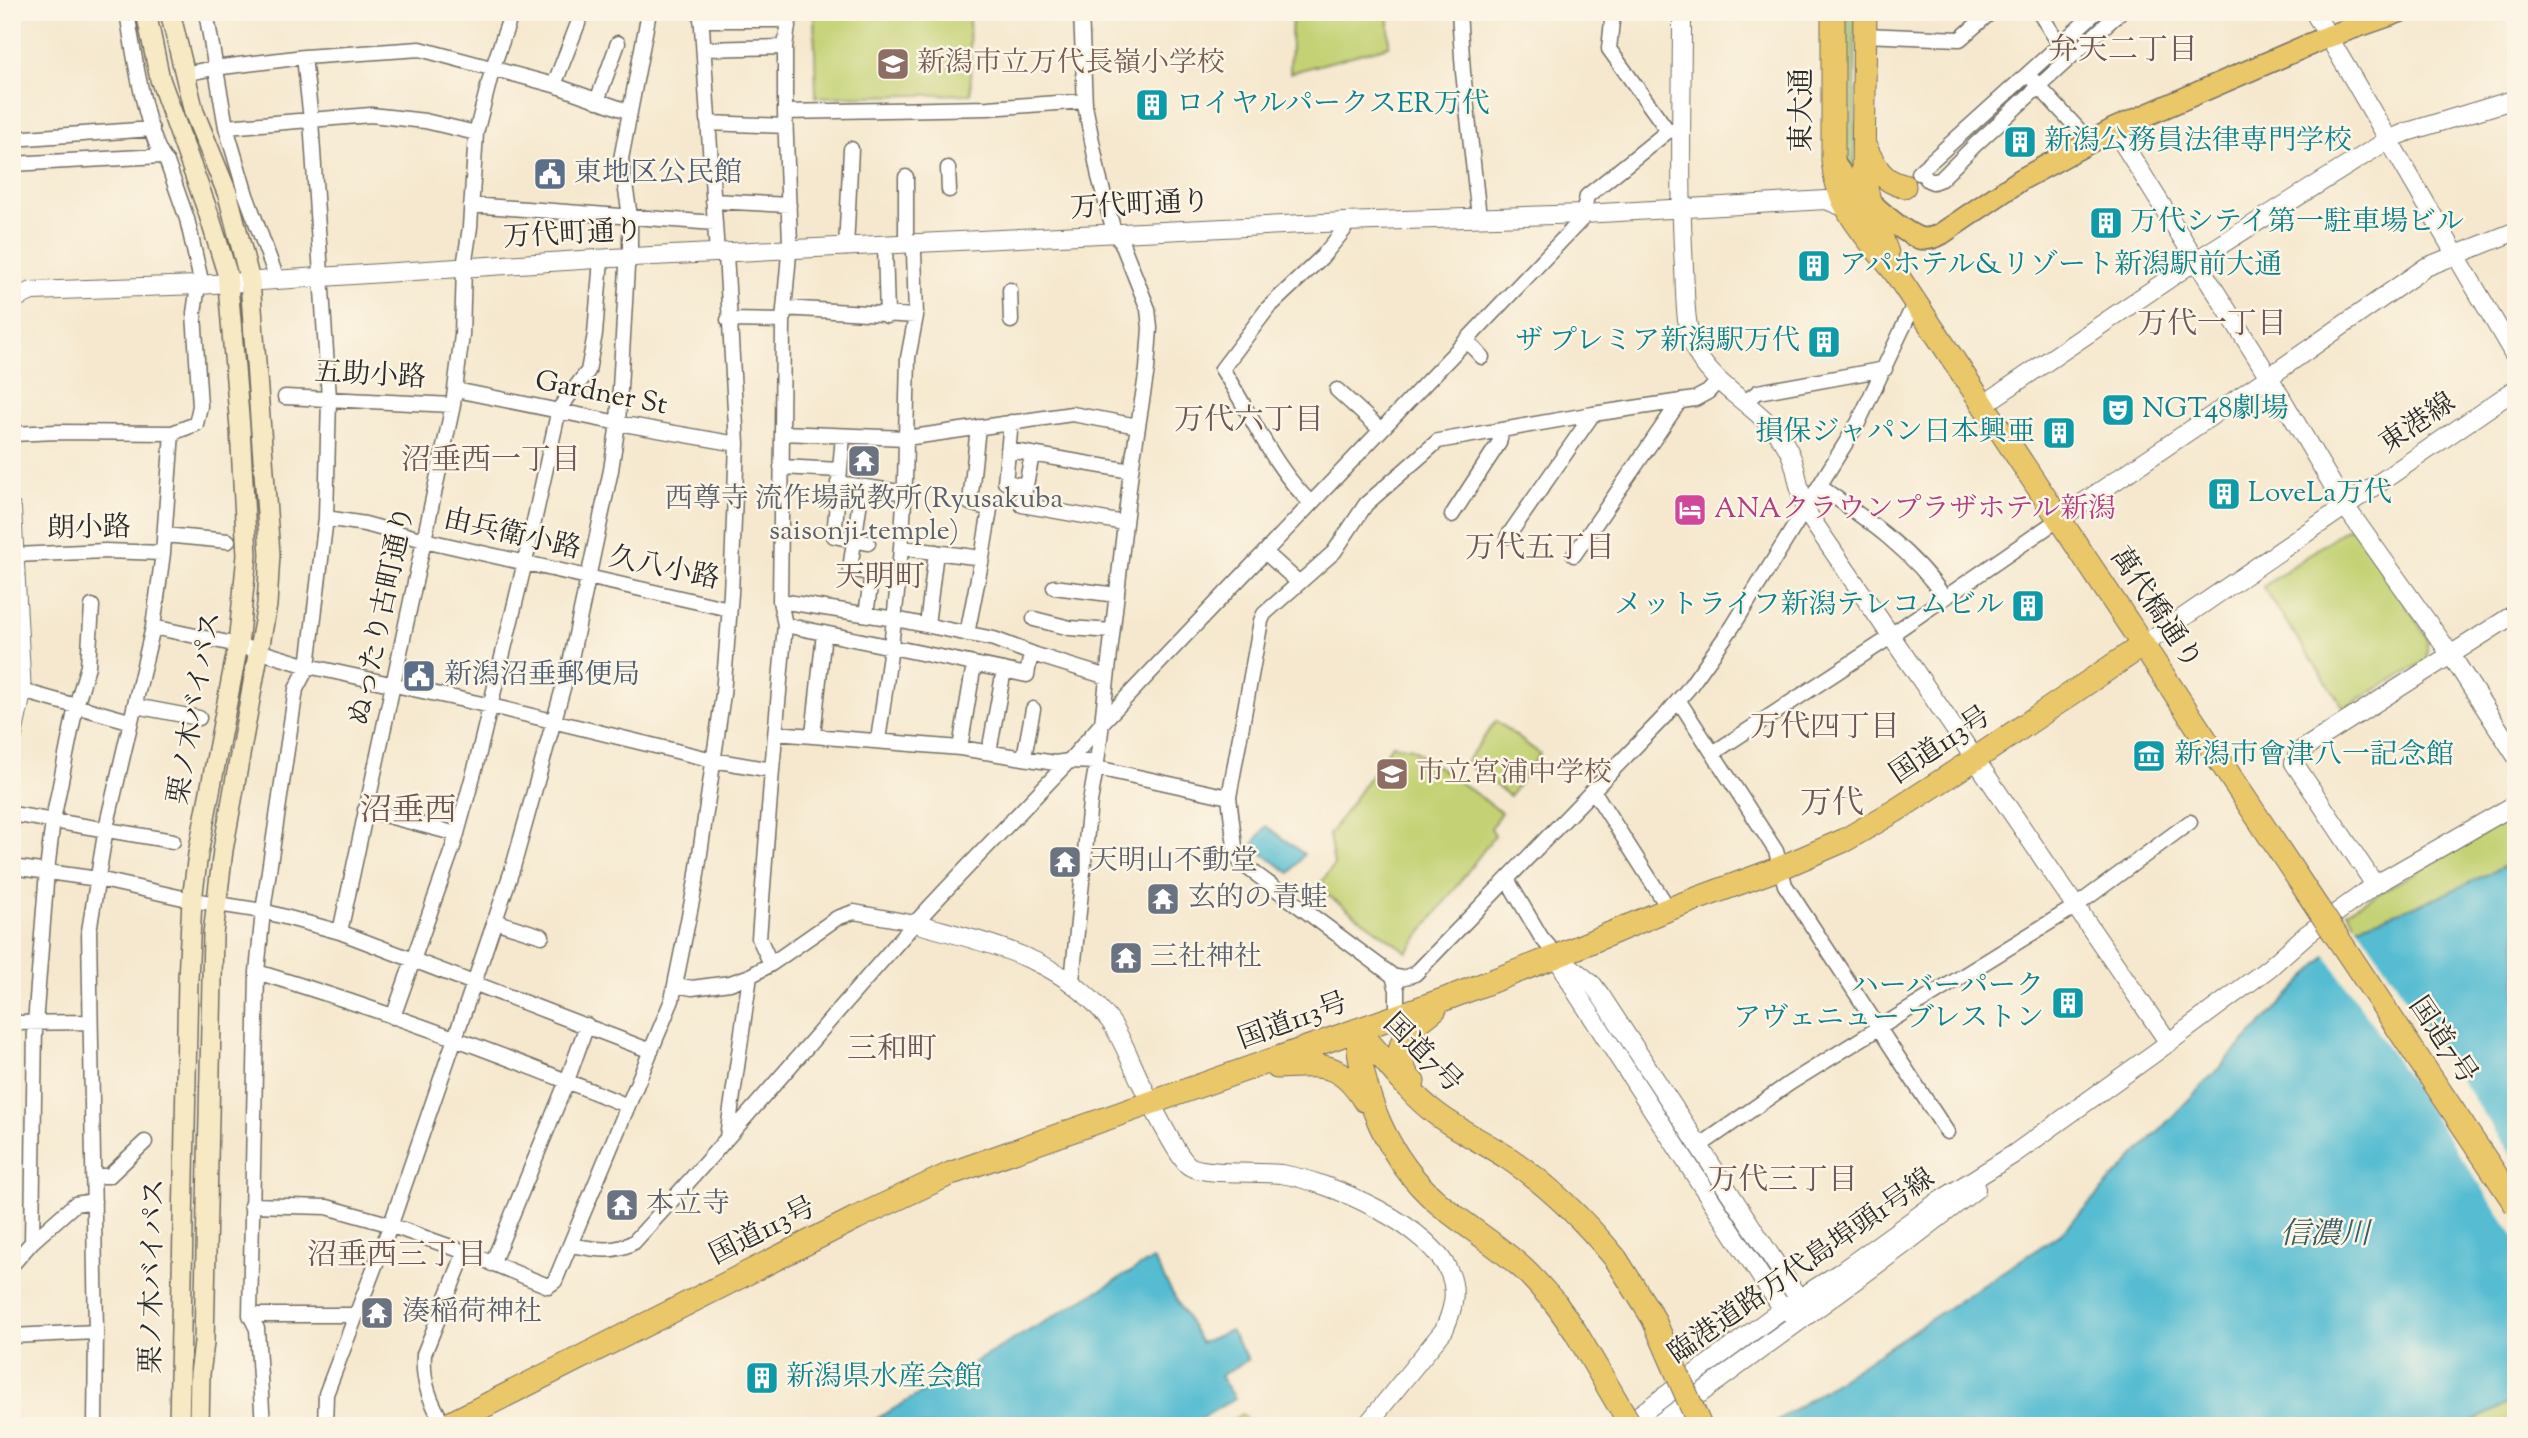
<svg xmlns="http://www.w3.org/2000/svg" width="2528" height="1438" font-family="'Sorts Mill Goudy','Noto Serif JP',serif">
	<style>
		.green { fill: #c4d274; stroke: #787e50; stroke-width: 2 }
		.forest { fill: #9bb466; stroke: #637048; stroke-width: 2 }
		.water { fill: #54bcd1; stroke: #40747e; stroke-width: 2 }
		.pier { fill: #f5e8ce }
		.lines { fill: none; stroke-linecap: round; stroke-linejoin: round }
		.minor-casing { stroke: #726d64; stroke-width: 17 }
		.tertiary-casing { stroke: #726d64; stroke-width: 20 }
		.secondary-casing { stroke: #726d64; stroke-width: 22 }
		.primary-casing { stroke: #726d64; stroke-width: 24 }
		.trunk-casing { stroke: #726d64; stroke-width: 25 }
		.minor { stroke: #fff; stroke-width: 14 }
		.tertiary { stroke: #fff; stroke-width: 18 }
		.secondary { stroke: #f7e9c3; stroke-width: 19 }
		.primary { stroke: #eac769; stroke-width: 21 }
		.trunk { stroke: #eac769; stroke-width: 23 }
		.trunk-bridge-casing { stroke: #726d64; stroke-width: 25; stroke-linecap: butt }
		.trunk-bridge { stroke: #eac769; stroke-width: 23 }
		.labels { text-anchor: middle; dominant-baseline: central; stroke-width: 5; stroke-linejoin: round; paint-order: stroke }
		.education-label { font-size: 28px; fill: #785e54; stroke: #fcf5e5; text-anchor: start }
		.culture-label { font-size: 28px; fill: #0d838f; stroke: #fcf5e5; text-anchor: start }
		.street-label { font-size: 28px; fill: #2b2b2b; stroke: #fcf5e5 }
		.service-label { font-size: 28px; fill: #4e5e75; stroke: #fcf5e5; text-anchor: start }
		.worship-label { font-size: 28px; fill: #5b616d; stroke: #fcf5e5; text-anchor: start }
		.hotel-label { font-size: 28px; fill: #b23c85; stroke: #fcf5e5; text-anchor: start }
		.neighbourhood-label { font-size: 30px; fill: #6e5756; stroke: #fcf5e5 }
		.water-label { font-size: 30px; font-style: italic; fill: #395e65; stroke: #fcf5e5 }
		.quarter-label { font-size: 32px; fill: #6e5756; stroke: #fcf5e5 }
	</style>
	<rect width="100%" height="100%" fill="#fcf5e5"/>
	<filter id="ink" filterUnits="userSpaceOnUse"><feTurbulence type="fractalNoise" baseFrequency=".0143" numOctaves="2"/><feDisplacementMap in="SourceGraphic" scale="14" xChannelSelector="R" yChannelSelector="G"/><feConvolveMatrix kernelMatrix="1 2 1 2 8 2 1 2 1" color-interpolation-filters="sRGB"/></filter>
	<filter id="wash" filterUnits="userSpaceOnUse"><feTurbulence type="fractalNoise" baseFrequency=".00686" numOctaves="4" result="noise"/><feDisplacementMap in="SourceGraphic" scale="28" xChannelSelector="R" yChannelSelector="G"/><feGaussianBlur stdDeviation="1.57" result="paint"/><feColorMatrix in="noise" values="0 0 0 0 0 0 0 0 0 0 0 0 0 0 0 0 0 1.4 0 .05"/><feComposite in="paint" operator="in"/></filter>
	<g filter="url(#wash)">
		<rect width="100%" height="100%" fill="#f5e8ce"/>
		<path class="green" d="M814,12H975L969,18L971,94L816,97Z
			M1292,12H1389V46L1290,73Z
			M2353,527L2427,637V660L2344,708L2263,587L2346,529Z
			M1496,721L1540,754L1510,796L1465,763Z
			M1392,745L1412,748L1501,812L1491,828L1495,835L1407,952L1318,888L1334,864L1329,835Z
			M2516,814V861L2434,899L2362,925H2356L2347,911L2477,838Z
			M2516,1400V1423L2512,1426H2462Z
			M1242,1414L1248,1422L1256,1426H1222Z"/>
		<path class="forest" d="M1846,12H1856L1855,169L1848,170L1843,160Z"/>
		<path class="water" d="M1266,826L1304,854L1290,873L1252,846Z
			M2516,861V1400L2462,1426H1769L2060,1234L2356,925H2362L2434,899Z
			M1153,1259L1201,1343L1230,1330L1248,1360L1220,1376L1235,1398L1189,1426H864Z"/>
		<path class="pier" d="M2355,922L2516,1162V1239L2325,954Z"/>
	</g>
	<g filter="url(#ink)">
		<g class="lines">
			<defs>
				<path id="minor" d="M127,12C132,43 147,143 167,162L187,219L202,285
					M206,12L226,127L246,195L277,279
					M701,12L717,254
					M790,12L785,47V112L790,243L783,321L782,433L906,438L908,358L916,316L914,252L912,244
					M1459,12L1463,72L1479,217
					M1613,12L1609,49L1668,131
					M2039,12L2060,45
					M701,20H790
					M1864,35L1960,39L1991,12
					M704,49L785,47
					M184,74L214,68L304,57L420,49L554,85L630,112
					M2033,80L2089,141
					M554,85L579,21
					M597,101L618,43
					M785,112L988,108L1085,101
					M708,123L786,126
					M226,127L371,115L425,121L476,133
					M12,139L152,129
					M12,164L161,156
					M948,168L949,190
					M1923,168L1922,173L1928,180L1933,182L1941,179L1976,144L2120,12
					M1918,173L2096,12
					M906,177V244
					M713,201L789,205
					M471,205L715,223
					M885,245L887,316
					M846,248L851,149
					M1010,290L1011,321
					M784,308L916,316
					M728,320L783,321
					M1467,341L1482,357
					M1718,381L1708,392L1695,399L1593,414L1438,441L1366,504L1334,552L1264,614L1261,621L1229,797L1236,855L1241,863L1393,976L1402,978L1415,974L1664,717L1688,689L1733,626L1858,423L1915,302
					M456,390L618,423L737,444
					M1337,390L1381,430
					M285,397L453,405
					M1744,403L1758,392L1885,369
					M1011,422L1005,482L1026,486
					M978,427L970,503L990,509L982,558
					M12,434L57,432L172,433L196,424L200,406L194,313L198,285
					M843,436L834,536L868,543
					M1008,450L1131,471
					M1032,455L1022,505L1124,523
					M781,467L840,470
					M838,483L906,493
					M1819,486C1865,518 1913,551 1944,597
					M862,487L850,569L872,574L866,614
					M1311,503C1273,468 1251,413 1222,369L1268,308L1322,257L1344,230V222
					M1452,515L1499,443L1502,430
					M326,518L365,524L424,540L729,609
					M164,535L228,541
					M1508,536L1593,414
					M903,548L982,558L967,634
					M1265,552L1298,582
					M15,555L105,551L163,553
					M1574,555L1680,401
					M1054,587L1117,595
					M780,601L895,619L994,639L1036,655L1107,677
					M1034,619L1070,628L1112,631
					M785,625L1027,675L1031,653
					M927,625L936,552
					M153,627L238,645L308,666L491,706L713,760L772,770L785,625L780,601L782,433
					M22,693L26,692L129,721
					M1679,701L1776,851L1785,885L1947,1132
					M135,706L199,718
					M776,733L960,748L1055,763L1069,761L1102,723L1131,471L1147,369L1150,328L1148,309L1121,241L1115,235L1099,177L1085,105L1081,12
					M813,735L824,633
					M878,740C893,640 905,540 906,438L1072,414L1138,426
					M960,748L974,664
					M989,752L1004,670
					M1713,753L1883,642L1898,630L2059,519
					M1024,757L1033,709
					M1097,768L1229,797
					M1593,790L1669,909
					M365,810L457,834
					M12,814L173,841
					M12,867L98,879L192,900L263,911L340,932L651,1051
					M1508,881L1541,937L1557,956
					M494,921L542,936
					M340,932L453,405L462,335L464,267L470,227L476,133L493,67L512,12
					M771,964L759,938L772,770
					M257,972C383,1010 507,1056 628,1106
					M1393,976L1397,990V1016
					M1072,981L1090,802L1097,762
					M676,985L692,988L730,983L750,976L771,964L837,918L854,912L915,923
					M393,1017L454,844L476,765L525,562L559,409L588,371L595,334L601,259
					M12,1023L90,1022
					M727,1137L750,976
					M1698,1147L1790,1083L2076,906L2190,822
					M93,1176H109L145,1142
					M251,1205L327,1207L381,1222L465,1252L548,1286L555,1281L672,1000L696,881L723,694L731,593L737,444L726,254
					M32,1242L35,1024L47,871L53,820L76,706L88,666L92,606
					M571,1245C594,1249 613,1254 634,1242C730,1138 821,1029 915,923C965,868 1018,815 1069,761L1097,762L1102,723L1582,219L1587,196L1668,131L1681,130
					M492,1264L567,1081L587,1025
					M12,1265L32,1242L75,1204L94,1201
					M250,1315H355
					M12,1336L96,1332
					M95,1426L96,1332L89,931L106,828L153,627L163,553L172,433
					M263,1426L257,1329L250,1315L257,972L263,911L296,689L308,666L326,518L329,398L311,120L304,57
					M325,1426L326,1394L391,1224L474,983L513,867L570,663L611,470L618,423L627,267L630,258V216L621,159L649,12
					M445,1426C430,1402 422,1382 424,1354L465,1252"/>
				<path id="tertiary" d="M1682,12C1682,98 1679,183 1684,268C1686,298 1683,330 1699,357C1721,392 1763,409 1785,444C1797,462 1798,489 1805,510L2169,1043
					M2314,12L2516,358
					M2114,129L2269,377L2345,506L2451,655L2516,756
					M12,300L32,291L198,285L612,258L1344,222L1583,214L1826,200L1853,211
					M1983,405L2195,261L2388,140L2407,132L2516,99
					M12,509L22,693L12,740
					M2059,519L2269,377L2426,267L2516,231
					M2143,645L2516,389
					M2375,885L2294,763L2300,751L2516,613
					M915,923C988,944 1061,956 1110,1021C1123,1039 1131,1063 1141,1083C1149,1099 1176,1155 1188,1165C1201,1176 1259,1171 1281,1174C1331,1182 1430,1225 1450,1274C1458,1293 1452,1312 1444,1330L1366,1426
					M1557,956L1593,985L1601,996L1799,1299L1800,1308
					M1561,964L1576,992L1765,1283L1783,1309L1792,1314
					M1624,1426L1783,1309L1839,1273L1936,1203L2014,1154L2156,1052L2269,968L2307,934L2375,885L2516,804
					M1656,1426L1898,1249L1976,1189"/>
				<path id="secondary" d="M146,12L160,79L208,212L227,273L240,428L247,555L238,645L198,854L192,900L188,979L179,1426
					M170,12L194,112L228,195L250,281L270,554L267,605L223,850L213,934L204,1343L200,1374L199,1426"/>
				<path id="primary" d="M1833,161C1842,180 1899,231 1919,238C1927,240 1934,238 1941,234L2022,179L2114,129L2327,37L2399,12"/>
				<path id="trunk" d="M1833,12V161C1837,208 1866,236 1895,272L2319,910
					M1865,12L1863,174L1869,201L1887,253
					M1864,145C1873,163 1881,182 1904,186
					M1357,1030C1361,1095 1388,1159 1437,1202C1463,1224 1493,1242 1519,1265C1532,1276 1544,1291 1556,1304
					M1357,1030C1384,1056 1404,1089 1434,1112C1458,1131 1486,1143 1511,1160C1552,1188 1585,1221 1616,1259
					M1277,1067C1320,1065 1339,1060 1364,1100
					M1413,1082C1407,1077 1404,1071 1402,1063C1393,1038 1418,1023 1435,1009
					M445,1426L856,1218L952,1173L1448,998L1557,956L1669,909L1780,868L1845,840L1895,811L1975,759L2143,645"/>
			</defs>
			<use href="#minor" class="minor-casing"/>
			<use href="#tertiary" class="tertiary-casing"/>
			<use href="#secondary" class="secondary-casing"/>
			<use href="#primary" class="primary-casing"/>
			<use href="#trunk" class="trunk-casing"/>
			<use href="#minor" class="minor"/>
			<use href="#tertiary" class="tertiary"/>
			<use href="#secondary" class="secondary"/>
			<use href="#primary" class="primary"/>
			<use href="#trunk" class="trunk"/>
			<defs>
				<path id="trunk-bridge" d="M2319,910L2516,1205
					M1616,1259L1653,1318L1700,1426
					M1556,1304L1575,1331L1631,1426"/>
			</defs>
			<use href="#trunk-bridge" class="trunk-bridge-casing"/>
			<use href="#trunk-bridge" class="trunk-bridge"/>
		</g>
	</g>
	<defs>
		<symbol id="school-square" viewBox="-11 -11 22 22"><rect x="-9" y="-9" width="18" height="18" rx="4" fill="#8d6e63" stroke="#fcf5e5"/><path d="M0-5L7-2L0 1L-7-2ZM-4 1L0 2.5L4 1V4Q0 6-4 4Z" fill="#fff"/></symbol>
		<symbol id="building-square" viewBox="-11 -11 22 22"><rect x="-9" y="-9" width="18" height="18" rx="4" fill="#0f9aa8" stroke="#fcf5e5"/><path d="M-4-6H4V6H1V3H-1V6H-4ZM-2.5-4.3h1.7v1.8h-1.7ZM.8-4.3h1.7v1.8H.8ZM-2.5-1h1.7V.8h-1.7ZM.8-1h1.7V.8H.8Z" fill="#fff"/></symbol>
		<symbol id="civic-square" viewBox="-11 -11 22 22"><rect x="-9" y="-9" width="18" height="18" rx="4" fill="#5c6f8a" stroke="#fcf5e5"/><path d="M-.6-6.5H3V-4.5H.6V-3L4-1V1h2V6H-6V1h2V-1L-.6-3ZM-1.2 2.5V6h2.4V2.5Z" fill="#fff"/></symbol>
		<symbol id="theatre-square" viewBox="-11 -11 22 22"><rect x="-9" y="-9" width="18" height="18" rx="4" fill="#0f9aa8" stroke="#fcf5e5"/><path d="M-5-5.5Q0-4 5-5.5V0Q5 5 0 6Q-5 5-5 0ZM-3.3-2.5H-1v1.5H-3.3ZM1-2.5H3.3v1.5H1ZM-2.8 1Q0 5.5 2.8 1Z" fill="#fff"/></symbol>
		<symbol id="temple-square" viewBox="-11 -11 22 22"><rect x="-9" y="-9" width="18" height="18" rx="4" fill="#6b7280" stroke="#fcf5e5"/><path d="M0-6L5-2H3V0L6.5 2.5H4V6H1.5V3h-3V6H-4V2.5H-6.5L-3 0V-2H-5Z" fill="#fff"/></symbol>
		<symbol id="hotel-square" viewBox="-11 -11 22 22"><rect x="-9" y="-9" width="18" height="18" rx="4" fill="#d1479c" stroke="#fcf5e5"/><path d="M-6-4.5h1.5V1H6V5H4.5V3h-9V5H-6ZM-4 0a1.8 1.8 0 1 1 3.6 0ZM.5 0V-2.5h3Q6-2.5 6 0Z" fill="#fff"/></symbol>
		<symbol id="museum-square" viewBox="-11 -11 22 22"><rect x="-9" y="-9" width="18" height="18" rx="4" fill="#0f9aa8" stroke="#fcf5e5"/><path d="M0-6L6-3V-2H-6V-3ZM-5-1h2V3h-2ZM-1-1h2V3h-2ZM3-1h2V3H3ZM-6 4H6V6H-6Z" fill="#fff"/></symbol>
	</defs>
	<g fill-rule="evenodd">
		<use href="#school-square" x="874" y="45" width="38" height="38"/>
		<use href="#building-square" x="1133" y="86" width="38" height="38"/>
		<use href="#building-square" x="2001" y="123" width="38" height="38"/>
		<use href="#civic-square" x="531" y="155" width="38" height="38"/>
		<use href="#building-square" x="2087" y="204" width="38" height="38"/>
		<use href="#building-square" x="1795" y="247" width="38" height="38"/>
		<use href="#building-square" x="1805" y="323" width="38" height="38"/>
		<use href="#theatre-square" x="2099" y="391" width="38" height="38"/>
		<use href="#building-square" x="2040" y="414" width="38" height="38"/>
		<use href="#temple-square" x="845" y="442" width="38" height="38"/>
		<use href="#building-square" x="2205" y="475" width="38" height="38"/>
		<use href="#hotel-square" x="1671" y="491" width="38" height="38"/>
		<use href="#building-square" x="2009" y="587" width="38" height="38"/>
		<use href="#civic-square" x="400" y="657" width="38" height="38"/>
		<use href="#museum-square" x="2130" y="737" width="38" height="38"/>
		<use href="#school-square" x="1373" y="755" width="38" height="38"/>
		<use href="#temple-square" x="1046" y="843" width="38" height="38"/>
		<use href="#temple-square" x="1144" y="880" width="38" height="38"/>
		<use href="#temple-square" x="1107" y="939" width="38" height="38"/>
		<use href="#building-square" x="2049" y="984" width="38" height="38"/>
		<use href="#temple-square" x="603" y="1186" width="38" height="38"/>
		<use href="#temple-square" x="358" y="1294" width="38" height="38"/>
		<use href="#building-square" x="743" y="1359" width="38" height="38"/>
	</g>
	<g class="labels">
		<g class="education-label">
			<text x="917" y="64">新潟市立万代長嶺小学校</text>
			<text x="1416" y="774">市立宮浦中学校</text>
		</g>
		<g class="culture-label">
			<text x="1176" y="105">ロイヤルパークスER万代</text>
			<text x="2044" y="142">新潟公務員法律専門学校</text>
			<text x="2130" y="223">万代シテイ第一駐車場ビル</text>
			<text x="1839" y="266">アパホテル&amp;リゾート新潟駅前大通</text>
			<text x="1800" y="342" text-anchor="end">ザ プレミア新潟駅万代</text>
			<text x="2142" y="410">NGT48劇場</text>
			<text x="2035" y="433" text-anchor="end">損保ジャパン日本興亜</text>
			<text x="2248" y="494">LoveLa万代</text>
			<text x="2004" y="606" text-anchor="end">メットライフ新潟テレコムビル</text>
			<text x="2174" y="756">新潟市會津八一記念館</text>
			<text x="2044" y="987" text-anchor="end">ハーバーパーク<tspan x="2044" dy="32">アヴェニュー ブレストン</tspan></text>
			<text x="786" y="1378">新潟県水産会館</text>
		</g>
		<g class="street-label">
			<text transform="translate(1803 110) rotate(-90)">東大通</text>
			<text transform="translate(1140 206) rotate(-3)">万代町通り</text>
			<text transform="translate(573 235) rotate(-3)">万代町通り</text>
			<text transform="translate(370 376) rotate(3)">五助小路</text>
			<text transform="translate(601 394) rotate(11)">Gardner St</text>
			<text transform="translate(2418 424) rotate(-34)">東港線</text>
			<text transform="translate(89 529) rotate(-1)">朗小路</text>
			<text transform="translate(512 535) rotate(13)">由兵衛小路</text>
			<text transform="translate(664 569) rotate(12)">久八小路</text>
			<text transform="translate(2155 609) rotate(56)">萬代橋通り</text>
			<text transform="translate(383 616) rotate(-78)">ぬったり古町通り</text>
			<text transform="translate(196 708) rotate(-80)">栗ノ木バイパス</text>
			<text transform="translate(1941 746) rotate(-34)">国道113号</text>
			<text transform="translate(1293 1022) rotate(-20)">国道113号</text>
			<text transform="translate(2442 1041) rotate(56)">国道7号</text>
			<text transform="translate(1422 1054) rotate(45)">国道7号</text>
			<text transform="translate(763 1232) rotate(-27)">国道113号</text>
			<text transform="translate(1802 1267) rotate(-35)">臨港道路万代島埠頭1号線</text>
			<text transform="translate(154 1276) rotate(-89)">栗ノ木バイパス</text>
		</g>
		<g class="service-label">
			<text x="574" y="174">東地区公民館</text>
			<text x="444" y="676">新潟沼垂郵便局</text>
		</g>
		<g class="worship-label">
			<text x="864" y="500" text-anchor="middle">西尊寺 流作場説教所(Ryusakuba<tspan x="864" dy="32">saisonji-temple)</tspan></text>
			<text x="1090" y="862">天明山不動堂</text>
			<text x="1188" y="899">玄的の青蛙</text>
			<text x="1150" y="958">三社神社</text>
			<text x="646" y="1205">本立寺</text>
			<text x="402" y="1313">湊稲荷神社</text>
		</g>
		<g class="hotel-label">
			<text x="1714" y="510">ANAクラウンプラザホテル新潟</text>
		</g>
		<g class="neighbourhood-label">
			<text x="2123" y="51">弁天二丁目</text>
			<text x="2212" y="325">万代一丁目</text>
			<text x="1249" y="421">万代六丁目</text>
			<text x="491" y="461">沼垂西一丁目</text>
			<text x="1540" y="549">万代五丁目</text>
			<text x="880" y="578">天明町</text>
			<text x="1825" y="728">万代四丁目</text>
			<text x="892" y="1050">三和町</text>
			<text x="1783" y="1181">万代三丁目</text>
			<text x="397" y="1256">沼垂西三丁目</text>
		</g>
		<g class="water-label">
			<text x="2325" y="1235">信濃川</text>
		</g>
		<g class="quarter-label">
			<text x="1832" y="805">万代</text>
			<text x="408" y="812">沼垂西</text>
		</g>
	</g>
	<rect width="2528" height="1438" fill="none" stroke="#fcf5e5" stroke-width="42"/>
</svg>
